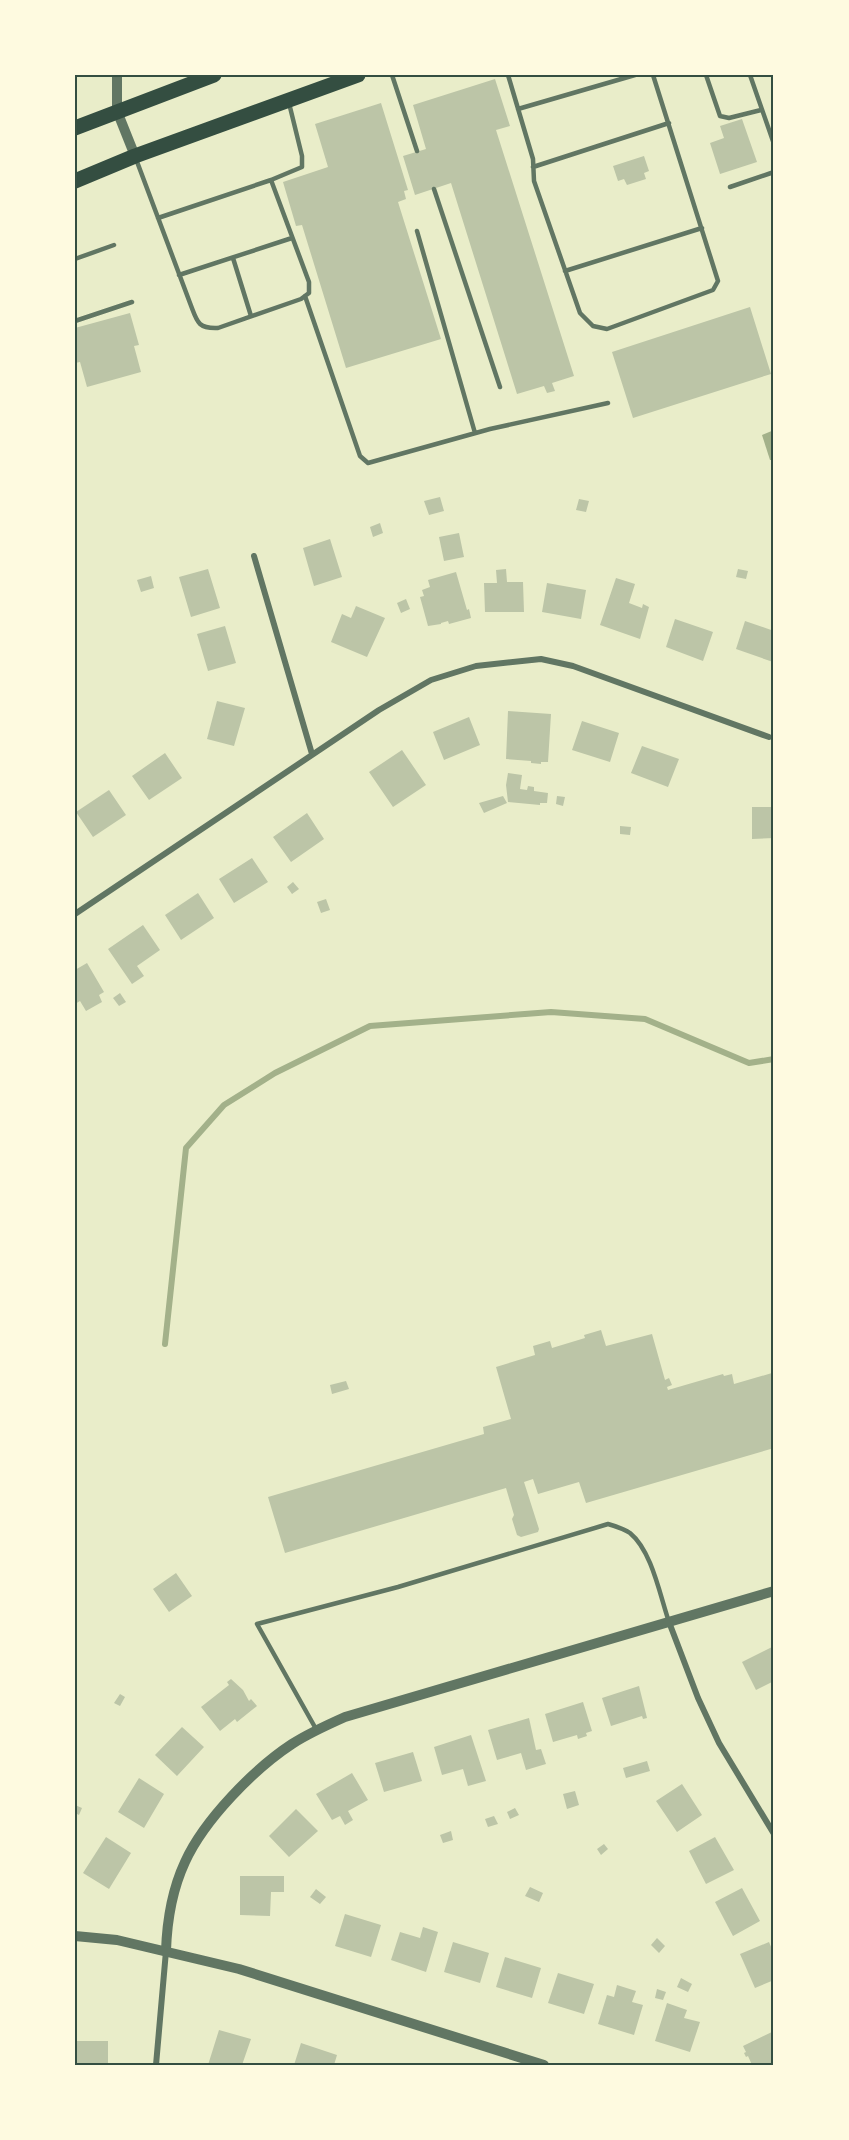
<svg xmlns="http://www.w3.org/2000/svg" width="849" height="2140" font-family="'Roboto Condensed',sans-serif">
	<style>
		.water { fill: #a3b18a }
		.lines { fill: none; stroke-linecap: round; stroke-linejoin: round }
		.stream { stroke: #a3b18a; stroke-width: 6 }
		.building { fill: #bcc5a7 }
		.service { stroke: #617663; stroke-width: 4.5 }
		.minor { stroke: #617663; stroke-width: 6 }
		.tertiary { stroke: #617663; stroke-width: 10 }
		.primary { stroke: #344e41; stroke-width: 15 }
		.neatline { fill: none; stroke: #344e41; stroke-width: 2 }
	</style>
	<rect width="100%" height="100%" fill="#e9edc9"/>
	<path class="water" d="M774,430V460H770L762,435Z"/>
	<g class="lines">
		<path class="stream" d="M165,1344L186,1148L224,1105L275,1073L370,1026L551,1012L645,1019L749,1063L774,1059"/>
	</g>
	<path class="building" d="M495,79L510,126L496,130L574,376L552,383L555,391L547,393L544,386L517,394L451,183L415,195L403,156L426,149L413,105Z
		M381,103L408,190L404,191L406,199L398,202L441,339L346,368L302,225L296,226L283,182L328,167L315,124Z
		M742,119L757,162L720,174L710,143L724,138L720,126Z
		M644,156L649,171L644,173L646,179L627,185L624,179L618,181L613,166Z
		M750,307L771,374L633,418L612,352Z
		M130,313L139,345L134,346L141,372L87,387L80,362L75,363V328Z
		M440,497L444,511L429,515L424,501Z
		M579,499L589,501L586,512L576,510Z
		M380,523L383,533L373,537L370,527Z
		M459,533L464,557L444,561L439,537Z
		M330,539L342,577L314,586L303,548Z
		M208,569L220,608L191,617L179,577Z
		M506,569L507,582H523L524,612H485L484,583H497L496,570Z
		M738,569L748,571L746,579L736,577Z
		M456,572L467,610L469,609L471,618L449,624L448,621L441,623V624L428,626L420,597L424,596L422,590L430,587L428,580Z
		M151,576L154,588L141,592L137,580Z
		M616,578L635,584L629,603L642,608L643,604L649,607L640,639L600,625Z
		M547,583L586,590L581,619L542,612Z
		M406,599L410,609L401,613L397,603Z
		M356,606L385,618L367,657L331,642L342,614L351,618Z
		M675,619L713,632L703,661L666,647Z
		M745,621L774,631L773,662L736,649Z
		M225,626L236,663L208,671L197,634Z
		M217,701L245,708L234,746L207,739Z
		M508,711L551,714L548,762H541V764L531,763V761L506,759Z
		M469,717L480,745L444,760L433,732Z
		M582,721L619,733L610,762L572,750Z
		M642,746L679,759L668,787L631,773Z
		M402,750L426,785L393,807L369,772Z
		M165,753L182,778L149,800L132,776Z
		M508,773L522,775L520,789L527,790L528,786L534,787V791L548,793L547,803H540V805L508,802L506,785Z
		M109,790L126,815L93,837L76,812Z
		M503,796L507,803L484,813L479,803Z
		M557,796L565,797L563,806L556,804Z
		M752,807H774V838L752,839Z
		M307,813L324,839L291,862L273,837Z
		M620,826L631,827L630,835L620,834Z
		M252,858L268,882L234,903L219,879Z
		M293,882L299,889L292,894L287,887Z
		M198,893L214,918L181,940L165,915Z
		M326,899L330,910L321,913L317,902Z
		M143,925L160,950L137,966L144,976L132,984L108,949Z
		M87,963L104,992L99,995L102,1002L86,1011L80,1001L75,1004V970Z
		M120,993L126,1002L119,1006L113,998Z
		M601,1330L606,1346L652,1334L665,1380L669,1378L672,1385L667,1387L668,1390L723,1374L724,1376L732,1374L734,1384L772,1373L774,1381V1448L586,1503L579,1482L538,1494L533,1479L524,1482L539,1529L538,1532L521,1537L517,1535L512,1519L514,1515L506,1488L285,1553L268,1497L484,1434L483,1427L511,1419L496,1367L535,1355L533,1346L550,1341L552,1348L585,1338L584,1335Z
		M346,1381L349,1389L332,1394L330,1385Z
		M176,1573L192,1596L169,1612L153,1589Z
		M774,1646V1681L756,1690L742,1662Z
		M231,1679L243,1690L249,1701L251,1699L257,1706L237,1722L235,1719L220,1731L201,1707L229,1685L227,1682Z
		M639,1686L647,1718L643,1719L642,1716L611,1726L602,1698Z
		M120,1694L125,1697L120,1706L114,1703Z
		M583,1702L592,1731L586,1733L587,1736L578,1739L577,1735L553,1742L545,1714Z
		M529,1718L536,1750L541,1749L546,1764L526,1770L521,1753L497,1760L488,1730Z
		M182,1727L204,1747L177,1776L155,1755Z
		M471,1735L486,1781L468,1786L463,1769L442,1775L434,1747Z
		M413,1752L422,1781L384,1792L375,1763Z
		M647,1761L650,1771L626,1778L623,1768Z
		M352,1773L368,1800L348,1811L353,1820L345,1825L340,1816L332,1820L316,1794Z
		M139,1778L164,1794L144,1828L118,1812Z
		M682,1784L702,1815L677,1832L656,1801Z
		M575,1791L579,1805L567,1809L563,1794Z
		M75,1805L82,1808L79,1815L75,1813Z
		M515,1808L519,1815L510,1819L507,1812Z
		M296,1809L318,1831L289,1857L269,1836Z
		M494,1816L498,1824L488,1827L485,1819Z
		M451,1831L453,1840L443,1843L440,1835Z
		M106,1837L131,1853L109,1889L83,1873Z
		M715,1837L734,1870L706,1884L689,1851Z
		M604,1844L608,1849L601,1855L597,1849Z
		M240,1876H284V1892H271L270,1916L240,1915Z
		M530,1887L543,1893L539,1902L525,1896Z
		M742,1888L760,1921L733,1936L715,1902Z
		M316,1889L326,1897L320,1904L310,1897Z
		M345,1914L381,1925L371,1957L335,1946Z
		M423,1927L438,1932L426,1972L391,1960L400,1932L420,1938Z
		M657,1938L665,1946L659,1953L651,1945Z
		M453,1942L489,1953L480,1983L444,1972Z
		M769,1942L774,1954V1980L755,1988L740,1954Z
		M505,1957L541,1968L532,1998L496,1987Z
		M558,1973L594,1984L584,2014L548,2003Z
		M681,1978L692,1984L688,1992L677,1987Z
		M617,1985L636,1991L632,2002L643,2005L634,2035L598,2024L607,1995L614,1997Z
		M657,1989L666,1992L663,2000L655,1998Z
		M667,2003L687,2010L684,2018L700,2022L690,2052L655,2041Z
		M219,2030L251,2039L242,2065H208Z
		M774,2031V2065H752L748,2056L746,2057L744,2053L746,2052L743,2046Z
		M76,2041H108V2065H75Z
		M301,2043L337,2055L334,2065H294Z"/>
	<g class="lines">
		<path class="service" d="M392,75L417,151
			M508,75L533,159L534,181L580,313L593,326L607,329L713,290L718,281L653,75
			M706,75L720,116L729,118L761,110
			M750,75L774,144
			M518,109L635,75
			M136,159L190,303C197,321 197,329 218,328L301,299L309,293V282L271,180L158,218
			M533,167L669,123
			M271,180L302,167V156L289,103
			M730,187L774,172
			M434,189L500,387
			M417,231L475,433
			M233,258L251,316
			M75,259L114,245
			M565,271L702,228
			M179,275L292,238
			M305,296L360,456L368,463L490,429L608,403
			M75,321L132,302
			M316,1729L257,1624L398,1587L608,1524C615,1526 624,1529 630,1533C652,1551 660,1596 669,1622"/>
		<path class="minor" d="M254,556L312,754
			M75,914L379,710L431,680L476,666L541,659L573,666L769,737
			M669,1622L698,1698L719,1743L774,1834
			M156,2065L166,1951"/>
		<path class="tertiary" d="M117,75V111L135,156
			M75,1936L117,1940L239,1969L544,2065
			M166,1951C167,1920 172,1890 185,1862C204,1820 254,1769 292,1744C309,1733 327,1725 345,1717L774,1591"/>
		<path class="primary" d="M75,128L214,75
			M75,181L135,156L358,75"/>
	</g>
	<rect width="849" height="2140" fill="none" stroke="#fefae0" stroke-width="153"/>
	<rect x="76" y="76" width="696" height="1988" class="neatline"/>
</svg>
